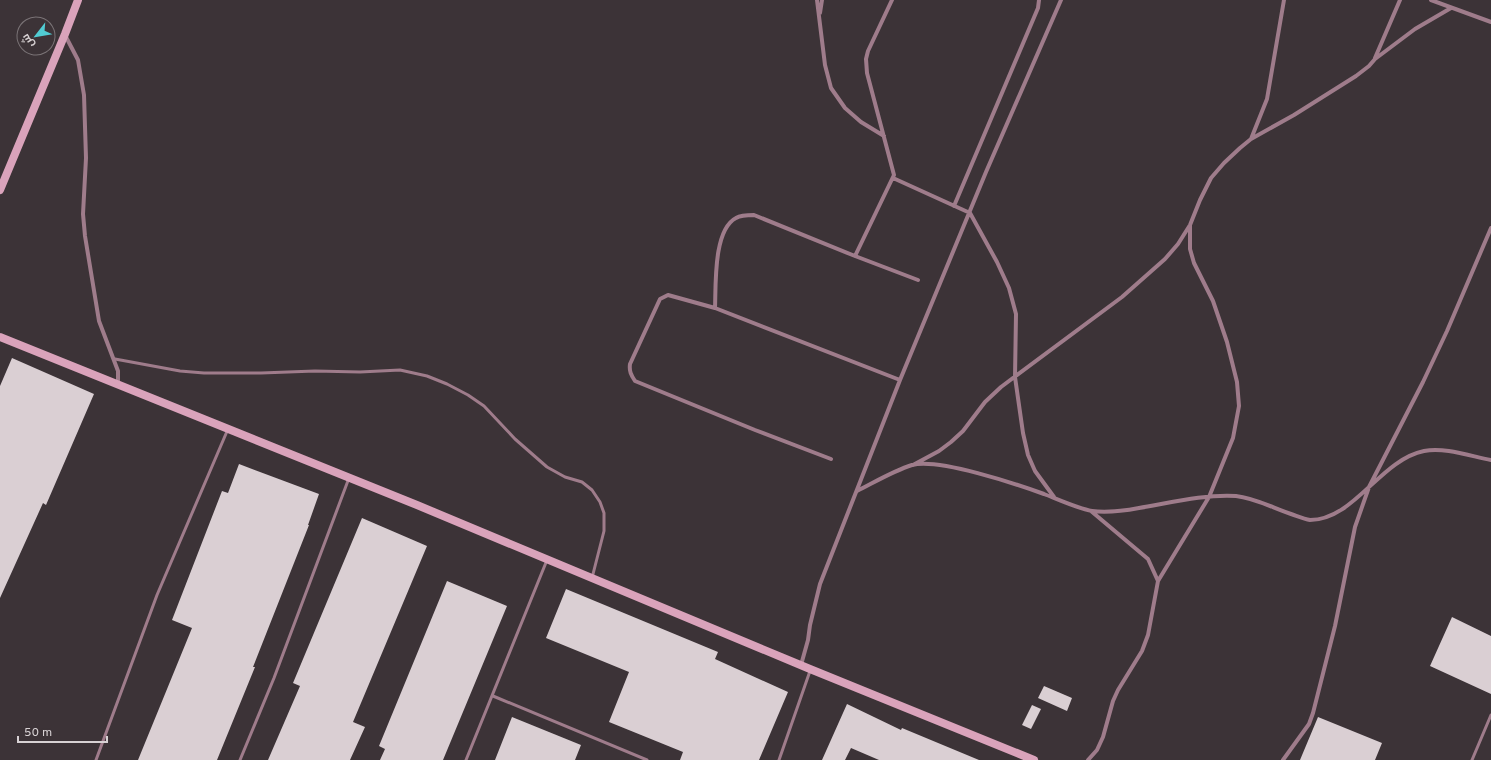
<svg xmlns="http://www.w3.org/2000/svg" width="1491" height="760" font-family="Overpass,Cairo,sans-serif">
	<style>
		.building { fill: #dacfd3 }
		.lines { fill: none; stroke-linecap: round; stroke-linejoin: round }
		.service { stroke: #9f7c8b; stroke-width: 3 }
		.minor { stroke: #9f7c8b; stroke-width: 4 }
		.secondary { stroke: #daa3bb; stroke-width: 8 }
	</style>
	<rect width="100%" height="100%" fill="#3c3337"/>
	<path class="building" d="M12,358L94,394L46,505L43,503L0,598V386Z
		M239,464L319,494L308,525H309L253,667H255L217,760H138L192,628L172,620L222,491L228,493Z
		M362,518L427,546L353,722L365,727L350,760H268L300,686L293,683Z
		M447,581L507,606L443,760H380L385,749L379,746Z
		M566,589L718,652L715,659L788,692L759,760H680L683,752L609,722L629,672L546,638Z
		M1452,617L1491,636V694L1430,666Z
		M1044,686L1072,698L1067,711L1038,698Z
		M847,704L901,730L902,728L979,760H879L851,748L845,760H822Z
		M1032,705L1041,709L1031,729L1022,725Z
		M512,717L581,745L575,760H495Z
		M1318,717L1382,743L1375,760H1300Z"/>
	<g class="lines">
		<path class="service" d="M115,359L180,371L204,373H261L315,371L360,372L400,370L427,376L447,384L468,395L484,406L515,439L547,467L565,477L582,482L592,490L600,502L604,513V531L592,578
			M493,696L647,760
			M96,760L157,595L228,429
			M240,760L274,678L349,478
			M466,760L547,560
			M779,760L810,671
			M1472,760L1491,715"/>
		<path class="minor" d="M817,0L825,65L831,88L845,108L861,122L884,136
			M1431,0L1491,22
			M820,13L822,0
			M65,35L78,60L84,95L86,158L83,214L85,236L99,321L118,371V385
			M1375,58L1400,0
			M1251,139L1267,99L1284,0
			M893,178L970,213L997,262L1009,288L1016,314L1015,377L1023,433L1028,455L1035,471L1054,497
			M954,206L1038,8L1039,0
			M855,256L894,175L867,73L866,59L868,51L892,0
			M715,308C716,286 713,230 736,218C741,215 748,215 754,215L855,256L918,280
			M831,459L755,430L635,381C631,375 629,371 630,364L660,299L668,295L715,308L900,380
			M913,465L939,451L951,442L963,431L985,402L1001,387L1122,297L1165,259L1178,244L1190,225L1200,200L1211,178L1224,163L1240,148L1251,139L1294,115L1356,76L1369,66L1375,59L1415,29L1451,8
			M857,491C875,482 893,471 912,465C939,458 1016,484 1044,494C1057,499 1079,509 1092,511C1107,513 1123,511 1139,508C1169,503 1205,494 1236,496C1255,498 1273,508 1291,514C1297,516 1304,519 1310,520C1354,520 1380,460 1424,451C1445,447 1470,456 1491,460
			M1091,511L1148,559L1158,581
			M801,665L808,640L810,625L820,584L900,380L986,172L1061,0
			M1088,760L1097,750L1103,737L1113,701L1118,690L1142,651L1148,635L1158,581L1209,497L1233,438L1239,406L1237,382L1227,342L1213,301L1194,263L1190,249V225
			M1283,760L1309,724L1313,713L1335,626L1355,527L1369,487L1423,382L1447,331L1491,228"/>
		<path class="secondary" d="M0,190L65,34L78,0
			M0,337L417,505L810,669L1034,760"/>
	</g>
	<g transform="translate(36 36) rotate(239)"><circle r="19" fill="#3c3337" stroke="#7a7376"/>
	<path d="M0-3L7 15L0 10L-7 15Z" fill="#51ccd3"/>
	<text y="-6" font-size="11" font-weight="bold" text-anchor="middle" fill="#d8d2d4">ش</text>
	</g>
	<path d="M18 736v6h89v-6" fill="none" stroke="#d8d2d4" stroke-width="2"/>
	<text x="24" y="736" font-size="12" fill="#d8d2d4" stroke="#3c3337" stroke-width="3" paint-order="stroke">50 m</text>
</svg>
